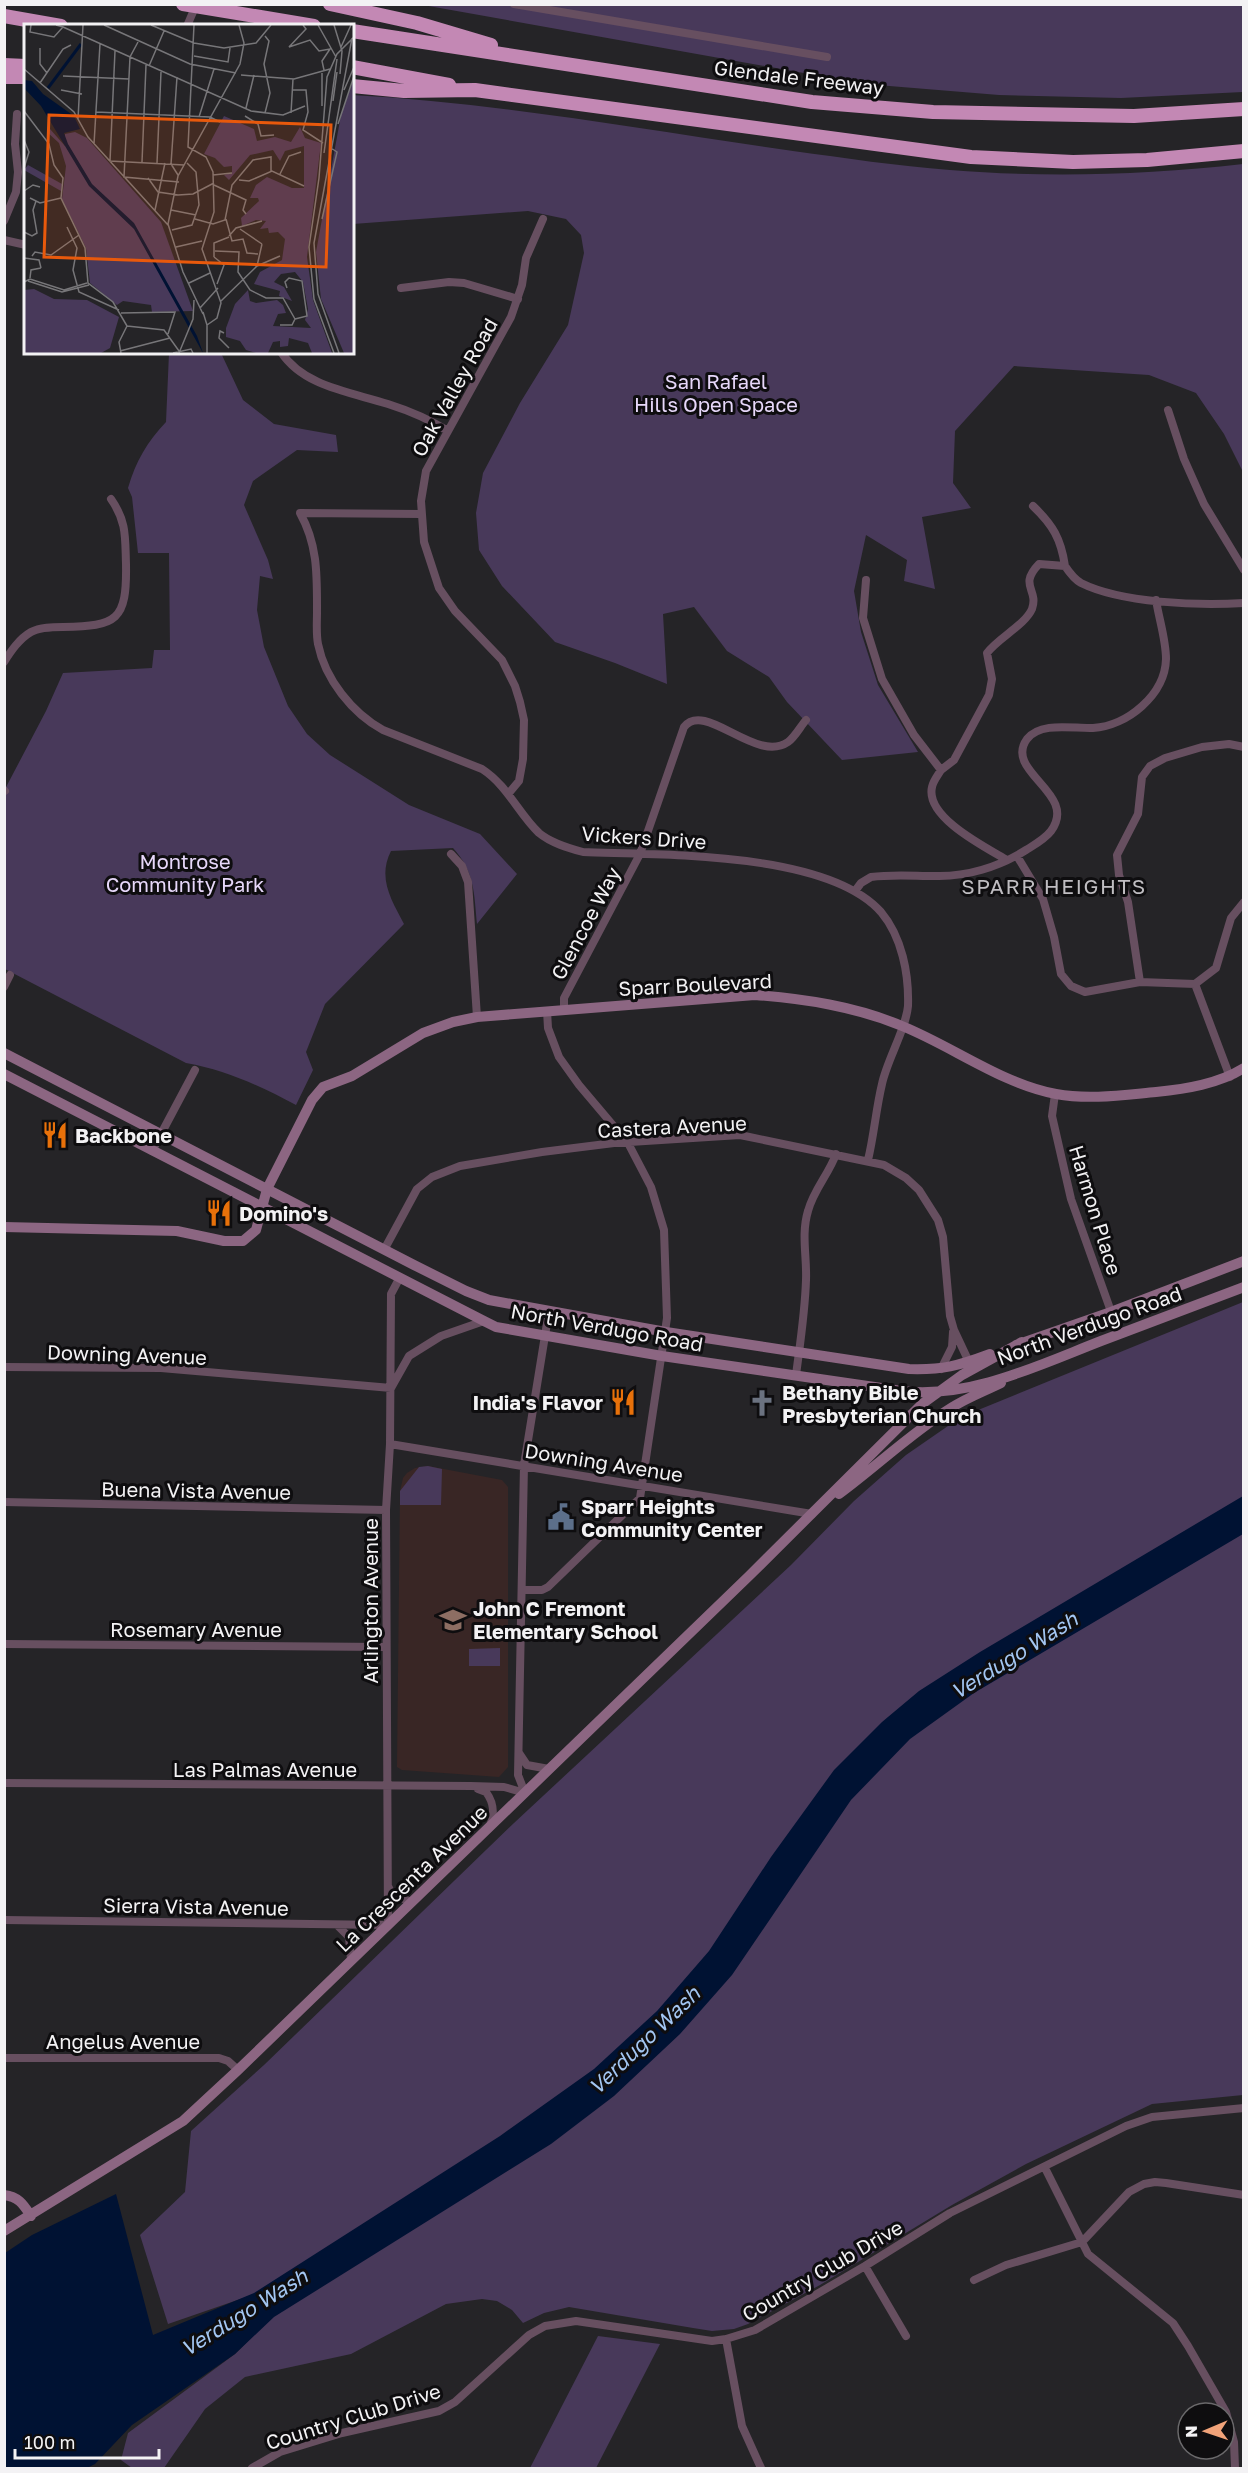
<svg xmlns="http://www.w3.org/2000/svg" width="1248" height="2473" font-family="'Golos Text',sans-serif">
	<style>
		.education { fill: #392625 }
		.green { fill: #48395a }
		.water { fill: #001233 }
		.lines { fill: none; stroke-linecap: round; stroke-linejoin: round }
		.street { stroke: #674f60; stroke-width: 8 }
		.secondary { stroke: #8c6682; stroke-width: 10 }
		.highway { stroke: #c388b4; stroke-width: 14 }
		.labels { text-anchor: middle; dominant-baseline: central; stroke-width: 6; stroke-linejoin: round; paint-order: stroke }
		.street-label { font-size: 20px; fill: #f3f2f4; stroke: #0e0d0f }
		.park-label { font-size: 20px; fill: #e7d8fa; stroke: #0e0d0f }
		.poi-label { font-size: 20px; font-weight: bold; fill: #f3f2f4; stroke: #0e0d0f; text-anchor: start }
		.neighbourhood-label { font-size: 21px; letter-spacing: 1.5px; fill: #bfbdc1; stroke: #0e0d0f }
		.water-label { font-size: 21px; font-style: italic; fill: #a3c6f2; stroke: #0e0d0f }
		.inset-river { fill: none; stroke: #001233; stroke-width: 3 }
		.inset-road { fill: none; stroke: #777679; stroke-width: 1.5 }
		.view { fill: #e8590c; fill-opacity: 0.15; stroke: #e8590c; stroke-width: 3 }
		.inset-edge { fill: none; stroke: #f3f2f4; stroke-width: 3 }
	</style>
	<rect width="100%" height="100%" fill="#252427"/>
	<path class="education" d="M428,1466L502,1480L508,1487V1767L499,1777L402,1770L397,1767L400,1491L403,1478L407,1473L415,1468Z"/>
	<path class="green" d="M423,5H1243V92L1121,98L999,95L865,84Z
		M352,95C500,103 647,130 793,151C845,158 897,166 950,170C1048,178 1145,175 1243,164V472L1224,434L1196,393L1149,375L1014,366L955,431L953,483L971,508L922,517L935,589L904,581L907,560L866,535L854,591L861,632L878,685L918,752L842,760L787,702L769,677L727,651L694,607L663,614L667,684L615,663L555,642L502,586L479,550L476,513L483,473L520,403L568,325L584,253L581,235L566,219L528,211L353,224Z
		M169,353H221L243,400L274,424L336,435L338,452L297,450L253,481L244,505L268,560L273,579L260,576L257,610L264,647L288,706L307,734L330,755L409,805L480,834L517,874L477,924C474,893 475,872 453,848L391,851C377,878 392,901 404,924L325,1004L306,1052L313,1070L296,1105C260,1086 226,1070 186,1063L5,969L4,791L46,711L63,673L152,668L154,650H170L169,553H138L132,497L128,488C136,461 147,442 166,422Z
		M1243,1302V2095L1152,2104L1026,2164L952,2205L820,2285L748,2324L734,2329L712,2331L693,2328L569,2307L544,2313L523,2323L512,2310L497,2301L482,2299L446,2304L351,2354L245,2377L205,2409L164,2468H132L121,2460L128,2433L235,2354L267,2322L252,2295L168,2324L140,2235L185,2192L191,2131L264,2065L514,1823L791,1565L854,1501L906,1455L961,1417Z
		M428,1466L442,1469L441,1505H400V1491L419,1467Z
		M500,1648V1666H469V1649Z
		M598,2336L660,2344L596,2468H530Z"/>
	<path class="water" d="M1243,1496V1534L974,1693L910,1739L851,1800L732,1975L680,2034L614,2096L551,2144L274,2317L235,2354L132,2425L95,2464L87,2468H5V2253L32,2235L116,2194L153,2335L254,2293L500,2136L594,2069L657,2011L709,1951L771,1857L834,1770L882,1722L919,1691L980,1652Z"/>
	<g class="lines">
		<path class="street" d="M514,4L827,57
			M187,26L196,5
			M4,221L16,192L18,172L15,144L17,114
			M4,240L26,245
			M401,288L449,282L464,283L518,299
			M281,352C304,387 351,392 388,404C410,411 429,419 448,431
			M1168,410L1184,459L1204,504L1244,570
			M1033,506C1053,525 1061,539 1065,566
			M421,514L300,513C318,545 317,576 317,612C317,622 316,634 318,644C325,679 352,713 383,730L482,769C508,786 518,813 539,833C551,843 568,848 583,852C660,855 827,851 881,912C902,937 909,974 908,1006C906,1029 887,1060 882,1084C876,1109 874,1135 868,1160
			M866,580L863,618L882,679L914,735L941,770C938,775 933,781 932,787C925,817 985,847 1007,860
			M4,662C11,651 19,639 31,632C40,627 53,627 63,627C117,626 127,621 126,564C125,537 127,522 111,499
			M941,770L954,760L989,695L992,679L987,653C998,638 1025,625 1032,609C1039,589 1018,586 1039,564L1065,566C1069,572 1074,579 1081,583C1121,603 1198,606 1244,603
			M4,790L5,791
			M509,793L519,781L523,759L524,720L520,702L515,686L502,660L455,611L439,588L424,542L421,501L426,471L511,317L522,285L526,258L543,219
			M451,854L462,866L468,882L477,1017
			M1017,856L1043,899L1054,937L1061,974L1071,986L1085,992L1140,982L1195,984L1216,968L1231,918L1244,902
			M855,891L861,883L871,877C892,874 914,876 935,876C966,877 999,867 1026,850C1034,845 1045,839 1051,831C1079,793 1003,772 1027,739C1041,721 1074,729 1093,728C1127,726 1165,695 1166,659C1166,640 1159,619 1156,600
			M1140,982L1128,902L1119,875L1117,855L1138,814L1142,777L1150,766L1165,758L1202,747L1229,744L1244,747
			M1195,984L1230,1077
			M4,987L10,975
			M564,1010V998L640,854L684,727C705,700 756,764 788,742C795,737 800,727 806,720
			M1055,1094L1052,1116L1071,1199L1119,1334
			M152,1151L195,1070
			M384,1250L417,1189L432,1177L460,1166L542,1152L614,1143L740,1135L884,1165L906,1178L919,1190L938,1220L943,1237L950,1316L954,1330L969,1362
			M4,1367L161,1368L391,1388L409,1356L441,1336L484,1321
			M941,1369L952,1347L953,1332
			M796,1375C800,1344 805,1312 806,1280C807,1257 801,1234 808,1211C814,1189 829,1174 836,1154
			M390,1444L812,1514
			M4,1502L386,1510
			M522,1590H542L548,1587L640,1498L667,1318L664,1230L651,1187L628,1143L579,1085L559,1057L548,1028L547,1011
			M4,1644L386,1647
			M519,1753L527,1765L549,1769
			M4,1783L471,1786L504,1787L525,1793
			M478,1789L486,1792C494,1803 495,1813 490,1826
			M525,1793L518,1775L524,1465L549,1311
			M388,1886L392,1894L411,1902
			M4,1920L388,1925L386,1510L390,1444L391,1294L399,1279
			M338,1926L349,1937L351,1960
			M4,2058H219L228,2061L238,2070
			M1045,2168L1088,2254L1173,2323L1188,2346L1226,2412L1234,2442L1235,2468
			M865,2266L906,2336
			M974,2280L1006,2265L1082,2242L1129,2192L1144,2184L1155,2182L1166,2183L1244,2195
			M726,2339L742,2426L761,2468
			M252,2468L280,2452L342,2433L439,2411L455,2402L529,2335L545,2326L576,2321L712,2341L726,2339L755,2330L865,2266L950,2213L1126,2126L1152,2117L1244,2108"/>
		<path class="secondary" d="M4,1053L414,1265L466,1291L489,1300L666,1332L909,1369C943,1370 958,1366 990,1354
			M4,1074L484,1321L496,1327L662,1356L902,1391C970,1399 1039,1365 1101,1341C1148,1323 1196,1305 1244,1287
			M4,1227L177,1231L224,1241H243L256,1230L267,1189L312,1100L323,1087L352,1076L423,1033L453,1022L477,1017L755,995C805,999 854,1006 902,1026C952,1046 1002,1084 1056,1094C1089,1100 1123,1095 1156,1092C1186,1089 1218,1084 1244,1068
			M1016,1345L1111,1312L1244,1261
			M839,1494C877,1466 911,1433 951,1408C966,1398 985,1391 1001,1383
			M4,2195C19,2197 23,2204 31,2216
			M4,2231L183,2121L238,2070L749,1576L922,1404L962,1375L1022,1342"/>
		<path class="highway" d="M183,4L314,26
			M330,4L417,23L491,45
			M4,16L61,26
			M352,31L812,102L933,112L1134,116L1244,109
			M4,65L26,66
			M352,67L449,85
			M4,77H26
			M352,86L404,91L475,90L971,157L1073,162L1147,160L1244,151"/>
	</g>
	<defs>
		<symbol id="restaurant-bare" viewBox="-9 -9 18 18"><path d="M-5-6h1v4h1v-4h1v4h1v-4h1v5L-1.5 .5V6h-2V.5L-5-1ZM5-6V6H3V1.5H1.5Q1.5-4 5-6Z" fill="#e8710a" stroke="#0e0d0f" stroke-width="2.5" paint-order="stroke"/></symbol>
		<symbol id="church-bare" viewBox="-9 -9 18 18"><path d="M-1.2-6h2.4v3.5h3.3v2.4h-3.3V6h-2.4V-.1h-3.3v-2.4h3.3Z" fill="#6b7280" stroke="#0e0d0f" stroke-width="2.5" paint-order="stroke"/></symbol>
		<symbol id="civic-bare" viewBox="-9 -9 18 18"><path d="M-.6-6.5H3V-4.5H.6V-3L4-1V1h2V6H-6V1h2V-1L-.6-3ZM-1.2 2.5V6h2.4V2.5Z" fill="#5c6f8a" stroke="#0e0d0f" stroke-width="2.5" paint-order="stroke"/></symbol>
		<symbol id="school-bare" viewBox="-9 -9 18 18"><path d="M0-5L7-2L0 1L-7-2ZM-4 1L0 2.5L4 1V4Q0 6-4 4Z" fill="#8d6e63" stroke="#0e0d0f" stroke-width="2.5" paint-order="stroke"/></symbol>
	</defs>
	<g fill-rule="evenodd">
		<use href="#restaurant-bare" x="36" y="1116" width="38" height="38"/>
		<use href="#restaurant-bare" x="200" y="1194" width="38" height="38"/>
		<use href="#restaurant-bare" x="604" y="1383" width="38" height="38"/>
		<use href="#church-bare" x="743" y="1384" width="38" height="38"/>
		<use href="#civic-bare" x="542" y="1498" width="38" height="38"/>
		<use href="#school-bare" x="434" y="1601" width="38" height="38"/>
	</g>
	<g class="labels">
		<g class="street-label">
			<text transform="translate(799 77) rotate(7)">Glendale Freeway</text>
			<text transform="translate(454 387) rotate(-61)">Oak Valley Road</text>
			<text transform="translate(644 837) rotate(4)">Vickers Drive</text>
			<text transform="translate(585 923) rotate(-62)">Glencoe Way</text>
			<text transform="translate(695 984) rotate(-3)">Sparr Boulevard</text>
			<text transform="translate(672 1126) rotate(-3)">Castera Avenue</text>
			<text transform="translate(1096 1210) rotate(73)">Harmon Place</text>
			<text transform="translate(1089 1325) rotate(-20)">North Verdugo Road</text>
			<text transform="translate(607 1327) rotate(10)">North Verdugo Road</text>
			<text transform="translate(127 1354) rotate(2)">Downing Avenue</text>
			<text transform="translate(604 1462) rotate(9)">Downing Avenue</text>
			<text transform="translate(196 1490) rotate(1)">Buena Vista Avenue</text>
			<text transform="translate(370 1601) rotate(-90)">Arlington Avenue</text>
			<text x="196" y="1629">Rosemary Avenue</text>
			<text x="265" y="1769">Las Palmas Avenue</text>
			<text transform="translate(411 1878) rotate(-44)">La Crescenta Avenue</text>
			<text transform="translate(196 1906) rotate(1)">Sierra Vista Avenue</text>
			<text x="123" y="2041">Angelus Avenue</text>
			<text transform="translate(822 2270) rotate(-30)">Country Club Drive</text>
			<text transform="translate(353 2416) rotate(-17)">Country Club Drive</text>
		</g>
		<g class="park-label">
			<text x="716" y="381">San Rafael<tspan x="716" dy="23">Hills Open Space</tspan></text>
			<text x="185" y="861">Montrose<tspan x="185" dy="23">Community Park</tspan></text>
		</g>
		<g class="poi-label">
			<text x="75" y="1135">Backbone</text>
			<text x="239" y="1213">Domino's</text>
			<text x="782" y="1392">Bethany Bible<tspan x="782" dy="23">Presbyterian Church</tspan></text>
			<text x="603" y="1402" text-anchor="end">India's Flavor</text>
			<text x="581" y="1506">Sparr Heights<tspan x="581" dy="23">Community Center</tspan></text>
			<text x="473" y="1608">John C Fremont<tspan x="473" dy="23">Elementary School</tspan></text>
		</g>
		<g class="neighbourhood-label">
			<text x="1054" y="886">SPARR HEIGHTS</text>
		</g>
		<g class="water-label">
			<text transform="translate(1014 1655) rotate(-32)">Verdugo Wash</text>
			<text transform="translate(644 2040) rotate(-44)">Verdugo Wash</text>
			<text transform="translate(244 2312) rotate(-32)">Verdugo Wash</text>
		</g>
	</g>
	<g transform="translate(24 24)">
		<rect width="330" height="330" fill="#252427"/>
		<path d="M330,54V329H320L297,275L292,228L317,91ZM200,92L230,105L233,117L251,113L267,118L276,103L281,114L297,119L283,233L289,276L308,329H288L284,319L265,314L264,322L256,323V317L249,318L244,329H232L222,326L216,317L202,313V304L211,280L224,266L226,277L232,279L253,276L259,281L262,289L254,290L249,302L287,304L281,296L284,285L279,258L271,248L257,250L250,258L260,263L268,277L255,272L256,267L230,260L236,248L258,236L261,215L254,208L245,209L244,204L236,205L242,197L232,196L218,202L217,194L235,177L234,174H226L232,161L243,153L268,164H280V122L261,127L256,137L249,126L226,131L205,156L200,151L208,149V142L200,143L191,134L180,130ZM26,105L41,122V110L51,108L63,114L137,198L169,287L128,288L127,281L99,277L93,281L66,259L62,224L38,175L42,142L35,119L23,108ZM4,141L38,160L37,167L0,146ZM10,265L30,275L63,276L95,293L86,324L77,329H0V266Z" fill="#48395a"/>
		<path d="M0,56L8,57L19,70L50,92L56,105L40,109L44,120L68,160L110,199L173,312L179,329L110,205L65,162L17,82L0,64Z" fill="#001233"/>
		<path class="inset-river" d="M24,64L57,20"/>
		<path class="inset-road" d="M7,1L6,8L30,13L39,3L32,1M80,1L166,40L212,49M127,1L170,19L200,24L232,19L247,1M170,1L164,123L182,133L189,148L190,188L178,225L197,279L193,294L183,301M279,1L282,5L265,23L286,16L295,27L306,25L298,37L300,46M294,1L312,33M310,1L318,27L316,50M39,3L227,87L259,91L281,82M241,12L245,17L240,40L246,69L241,89M114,18L106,33L100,153L155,158M317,23L327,1M16,24V40L23,49M91,27L86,137L160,141M170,32L204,38L206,24M125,42L140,7M0,45L50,88L64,113L144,201M298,49V82M217,51L270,55L306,45M39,52L105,55M153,53L147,140L154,151M16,59L39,25L47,21M37,66L58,70M268,66H282L284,88L279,106L299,119M320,66L330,43M309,77L313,48M222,84L230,51M0,87L25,120L30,141L39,154L37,174L61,224L64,259L89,278L103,302M72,88L186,93L196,98M267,89L269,55M221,92L234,100L237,112L250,111M175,93L190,45M54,95L59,1M314,100L330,52M0,116L5,128L0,144M70,120L76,20M300,129L313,35M118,138L122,41M133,139L137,48M256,150L265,132L277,128M189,151L208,149M124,154L134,168L154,171L169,170L190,159M215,156L225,157L248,147L280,162M190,161L222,176L219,186L222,190M0,167L9,161L16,163M6,174L16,179L37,174M131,186L141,139M147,186L172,191M171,195L189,200L201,196L208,161L229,136L247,133V147M202,195L208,217L219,215L223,229L234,230M298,195L313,128L307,124M43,203L53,224L49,246L55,268L95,286M216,205L238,220M148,206L168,201L175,181L172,148L163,139M0,208L8,212L13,209L9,186L12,177M205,212L212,204L238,197M152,223L178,217M191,227L215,228L214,248L226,266L242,274H259L271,295M8,232L11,228L27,231L55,211M190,233L200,241L193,260M190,233V219L205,213M0,234L15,236L17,244M233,242L238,220M6,254L7,246L17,244M4,257L38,268L65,261M0,258L6,255L40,266L63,259M165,259L186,249M263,264L261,258L265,254L278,257L283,292L271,295M197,277L233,242L256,232M176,284L194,264M179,288L183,301V329M97,289L151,288L144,310M179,290L159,248L144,200L154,152L216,40L220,19L215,1M256,301H268L271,295M103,302L140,306L155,327M200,309L196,307L195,314L205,324M96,327L146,314M97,329L95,318L103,302M149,329L167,325L169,329M155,329L169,295L170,276M310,329L290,275L285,223L295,154L303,53L313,30L330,13M315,329L294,270L290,219L328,14"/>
		<path class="view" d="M25,91L307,101L302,243L20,233Z"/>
		<rect width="330" height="330" class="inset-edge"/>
	</g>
	<rect width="1248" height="2473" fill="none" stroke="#f3f2f4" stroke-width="12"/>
	<g transform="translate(1206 2431) rotate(268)"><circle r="28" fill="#0e0d0f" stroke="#6a696b" stroke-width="1.5"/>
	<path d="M0-4.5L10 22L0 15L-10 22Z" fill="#f0a279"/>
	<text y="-9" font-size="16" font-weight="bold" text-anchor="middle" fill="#f3f2f4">N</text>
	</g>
	<path d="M15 2449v9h144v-9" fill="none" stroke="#f3f2f4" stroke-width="3"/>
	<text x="24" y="2449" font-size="18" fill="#f3f2f4" stroke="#0e0d0f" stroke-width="4.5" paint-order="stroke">100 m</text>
</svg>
